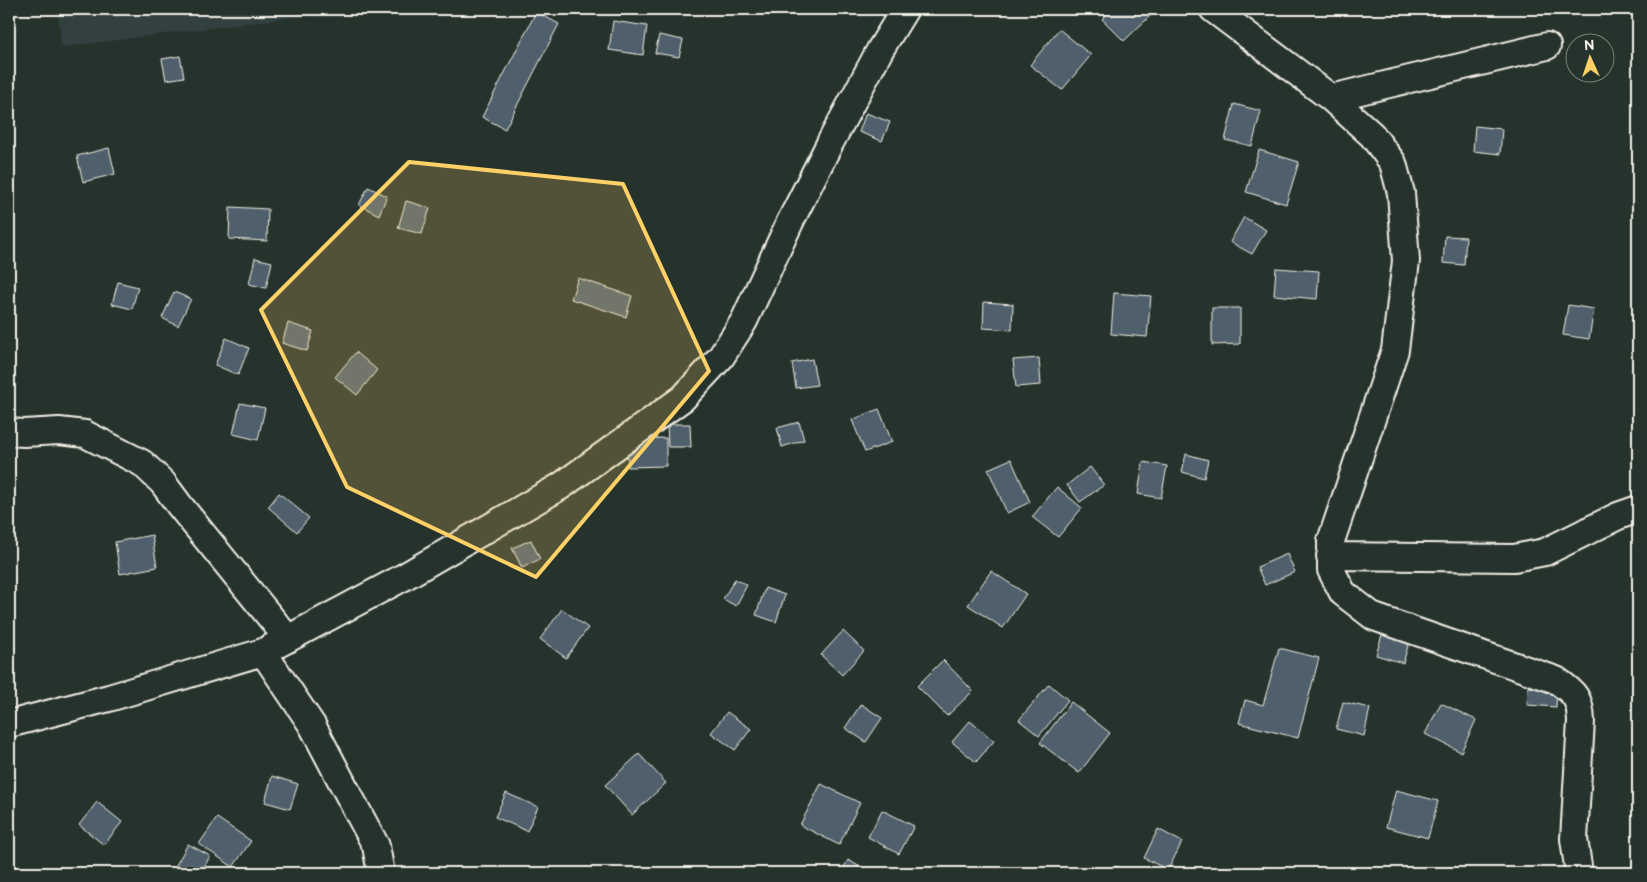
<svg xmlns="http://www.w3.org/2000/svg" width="1647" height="882" font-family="'Balsamiq Sans',sans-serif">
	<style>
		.built { fill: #334040 }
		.building { fill: #50606c; stroke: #f4f1e8 }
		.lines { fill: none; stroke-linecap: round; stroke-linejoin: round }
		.street-casing { stroke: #f4f1e8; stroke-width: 30 }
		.street { stroke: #26332d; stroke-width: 26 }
		.marked { fill: #ffd166; fill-opacity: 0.2; stroke: #ffd166; stroke-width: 4; stroke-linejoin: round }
	</style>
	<rect width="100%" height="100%" fill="#26332d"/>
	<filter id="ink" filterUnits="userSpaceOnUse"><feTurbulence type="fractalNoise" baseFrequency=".02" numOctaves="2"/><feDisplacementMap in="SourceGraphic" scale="10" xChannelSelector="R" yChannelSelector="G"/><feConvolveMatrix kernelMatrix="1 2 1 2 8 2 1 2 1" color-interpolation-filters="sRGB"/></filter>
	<g filter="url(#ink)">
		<path class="built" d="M57,9H356L62,47Z"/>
		<path class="building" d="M1112,9H1146L1152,14L1124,41L1102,19Z
			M536,12L559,24L505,129L482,117Z
			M613,21L647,26L643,55L609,50Z
			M1059,29L1091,55L1062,90L1030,65Z
			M659,35L683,40L679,57L655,53Z
			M180,56L184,77L166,80L162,59Z
			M9,94L17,97L9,119Z
			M1234,104L1261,111L1252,146L1225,140Z
			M866,113L890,122L882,141L859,132Z
			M1475,126L1502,129L1500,154L1473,151Z
			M109,148L115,174L83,182L77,156Z
			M1259,150L1299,162L1286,204L1246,192Z
			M368,187L387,196L379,215L359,205Z
			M406,201L430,208L422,234L398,228Z
			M230,207L268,209L267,241L229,239Z
			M1244,217L1266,230L1252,254L1230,242Z
			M1445,236L1466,237L1464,265L1443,263Z
			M255,258L272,262L266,288L249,284Z
			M1276,268L1319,271L1317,299L1274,295Z
			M578,278L632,296L626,317L571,299Z
			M118,282L138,287L132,309L112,304Z
			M174,292L191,299L178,326L162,318Z
			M1114,293L1151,296L1147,337L1111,334Z
			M984,302L1013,304L1012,330L983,328Z
			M1568,305L1594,309L1589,339L1563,335Z
			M1212,308H1240V344L1212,345Z
			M288,323L313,331L307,351L282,343Z
			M226,338L249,348L238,375L215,365Z
			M356,352L377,370L357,395L335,377Z
			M1039,358L1041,385L1016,387L1013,360Z
			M812,359L817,385L796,388L792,363Z
			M240,403L265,408L258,440L233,434Z
			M879,409L892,442L865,452L852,420Z
			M799,422L804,440L782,447L777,428Z
			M667,424H690L691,447H668Z
			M666,438V466L628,467L627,439Z
			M1186,454L1208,460L1204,478L1182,472Z
			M1011,459L1030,502L1007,513L988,469Z
			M1143,462L1167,466L1161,498L1138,494Z
			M1090,467L1104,485L1080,502L1067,485Z
			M1057,487L1082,508L1058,537L1032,517Z
			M279,493L309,518L297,532L268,507Z
			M152,535L157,567L120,574L115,542Z
			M531,540L540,559L522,568L512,548Z
			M1287,554L1295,572L1265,585L1257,567Z
			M991,571L1026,594L1003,628L968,605Z
			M735,579L747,585L736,606L723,599Z
			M765,588L785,595L776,622L756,615Z
			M562,609L588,628L566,658L540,639Z
			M1384,628L1411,636L1403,663L1376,655Z
			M843,631L864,651L842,675L821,655Z
			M1279,648L1319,658L1298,738L1239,723L1245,700L1263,705Z
			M943,660L973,691L947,716L917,686Z
			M1049,684L1068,700L1039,736L1019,720Z
			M1528,687L1557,689L1556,707L1527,705Z
			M1071,702L1110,733L1079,773L1040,743Z
			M1343,702L1370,708L1364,736L1336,729Z
			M1441,703L1476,720L1461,752L1425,734Z
			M861,704L882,718L866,742L845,728Z
			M727,712L751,729L735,750L711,733Z
			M970,721L994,741L976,762L952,742Z
			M639,754L666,783L632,815L605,785Z
			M272,776L298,784L290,809L265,802Z
			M821,784L860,803L839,845L800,825Z
			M1396,790L1438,801L1428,838L1386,827Z
			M506,793L538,807L527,831L495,817Z
			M97,802L122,822L104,845L79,825Z
			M882,810L914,826L899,854L868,837Z
			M217,818L251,841L233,867L199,844Z
			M1158,829L1182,842L1168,870L1144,858Z
			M188,844L210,856L201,873H187L175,867Z
			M848,860L869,872V873H841Z
			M1116,866L1129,873H1113Z"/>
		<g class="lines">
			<defs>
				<path id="street" d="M1213,9L1331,98L1372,135L1393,163L1401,193L1406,261L1395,350L1331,541V570L1343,593L1374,617L1556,680C1575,693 1580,698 1581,721L1574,839L1579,873
					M1331,98L1547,46
					M9,432L24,433L59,431L85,434L142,463L163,483L180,506L288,639
					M1330,556L1514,558L1545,552L1618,516L1638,509
					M263,652L312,725L345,788L376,846L381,873
					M9,724L109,698L263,652L402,578L561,486L683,398L721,357L744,321L790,222L830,143L880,50L905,9"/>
			</defs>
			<use href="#street" class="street-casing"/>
			<use href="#street" class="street"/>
		</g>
	</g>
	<path class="marked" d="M409,162L623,184L709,371L536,577L347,487L261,310Z"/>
	<rect width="1647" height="882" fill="none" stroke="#26332d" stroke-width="30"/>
	<rect x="15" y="15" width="1617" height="852" fill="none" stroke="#f4f1e8" stroke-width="2" filter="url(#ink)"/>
	<g transform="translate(1590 58) rotate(357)"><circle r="24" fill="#26332d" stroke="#787f78"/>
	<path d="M0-4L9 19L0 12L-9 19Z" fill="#ffd166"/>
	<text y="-8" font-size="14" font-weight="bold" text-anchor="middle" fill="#f4f1e8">N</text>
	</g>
</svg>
